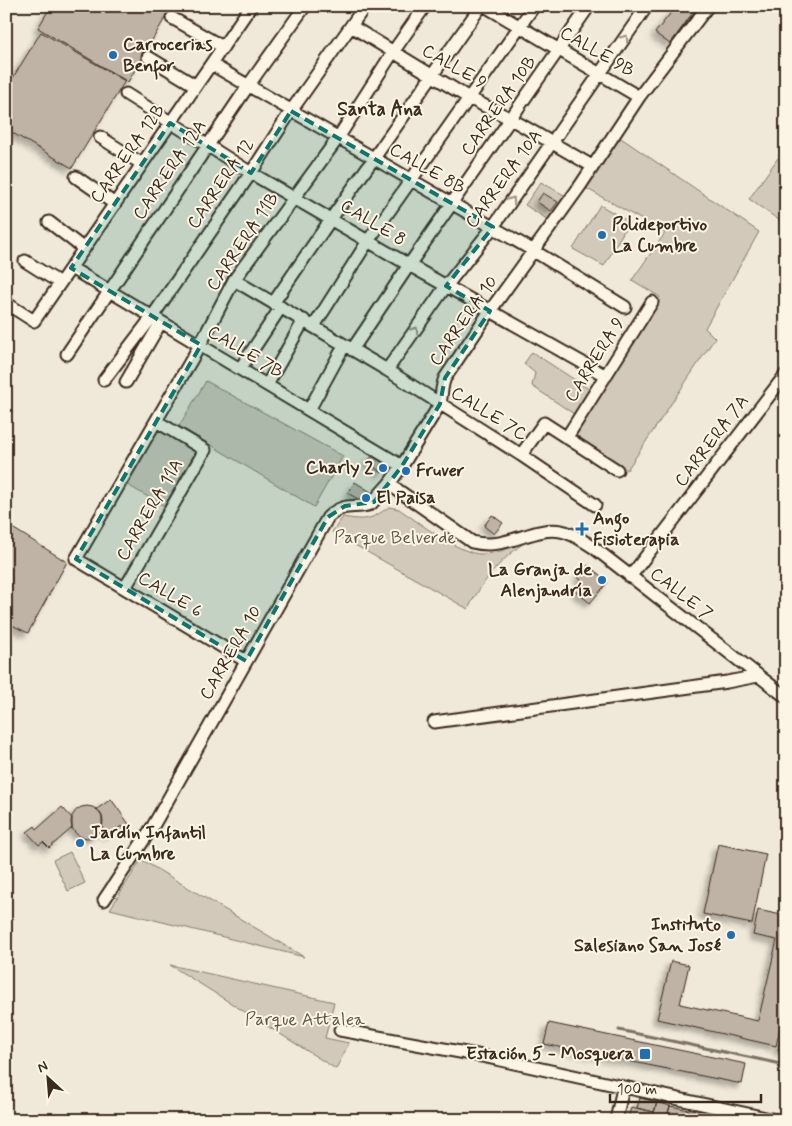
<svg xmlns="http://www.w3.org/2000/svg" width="792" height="1126" font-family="Mynerve,sans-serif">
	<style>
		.green { fill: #d2c9ba; stroke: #867a6c }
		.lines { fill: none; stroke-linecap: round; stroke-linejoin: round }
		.stream { stroke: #7e7163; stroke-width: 3 }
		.building { fill: #beb3a4; stroke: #3b2a1e; filter: url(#shadow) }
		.street-casing { stroke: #3b2a1e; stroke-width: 15 }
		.street { stroke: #fcf5e5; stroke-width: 11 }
		.oneway { stroke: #9c9082 }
		.marked { fill: #0f766e; fill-opacity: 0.2; stroke: #0f766e; stroke-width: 4; stroke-dasharray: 10 6; stroke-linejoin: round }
		.poi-dot { fill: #1f6fb2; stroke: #fcf5e5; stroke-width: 2 }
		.labels { text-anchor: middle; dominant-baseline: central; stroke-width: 4; stroke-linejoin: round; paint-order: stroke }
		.poi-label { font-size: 18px; font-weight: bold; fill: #3b2a1e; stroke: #fcf5e5; text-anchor: start }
		.street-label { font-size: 18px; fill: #3b2a1e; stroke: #fcf5e5 }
		.park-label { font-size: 18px; fill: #615245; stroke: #fcf5e5 }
		.neighbourhood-label { font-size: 19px; font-weight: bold; fill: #3b2a1e; stroke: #fcf5e5 }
	</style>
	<defs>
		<filter id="shadow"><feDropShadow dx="-4.5" dy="4.5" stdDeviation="2.5" flood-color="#0004"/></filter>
	</defs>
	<rect width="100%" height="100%" fill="#f0e9d9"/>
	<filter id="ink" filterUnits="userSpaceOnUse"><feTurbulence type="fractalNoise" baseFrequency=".02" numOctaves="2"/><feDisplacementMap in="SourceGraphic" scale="10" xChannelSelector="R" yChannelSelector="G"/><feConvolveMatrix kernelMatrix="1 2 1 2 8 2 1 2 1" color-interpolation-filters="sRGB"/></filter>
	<g filter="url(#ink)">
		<path class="green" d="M618,136L759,232L705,328L715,338L627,470L566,431L574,414L532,386L535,373L524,364L532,352L598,395L660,297L632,280L665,233L584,187Z
			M778,158L786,163V225L749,199Z
			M541,182L571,199L553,223L525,205Z
			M600,205L629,222L604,266L573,249Z
			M206,381L343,456L314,507L179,426Z
			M156,428L196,451L164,506L124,483Z
			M389,507L399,509C418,522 460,554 481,554C497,554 512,547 527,541C502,557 481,583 468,609L332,532L343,517C366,521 370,520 389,507Z
			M70,852L85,883L68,891L53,860Z
			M141,860H142L304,957L110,909Z
			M170,965L334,1002L325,1038L349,1043L336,1069Z"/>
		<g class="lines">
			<path class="stream" d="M619,1030L786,1065"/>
		</g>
		<path class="building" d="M51,6H172L128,82L38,28Z
			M676,6H686L694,11L670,44L655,33Z
			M41,32L125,81L72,168L6,129V89Z
			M543,193L558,202L551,211L537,202Z
			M373,455L387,465L382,473L367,462Z
			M355,482L371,492L366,500L361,501L348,493Z
			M492,515L503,523L494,534L484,526Z
			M6,524L67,562L28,633L6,622Z
			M588,565L608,582L590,603L574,590L582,581L578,577Z
			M111,799L131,827L125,830L122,826L106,835L102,828V817L97,809Z
			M71 822a16 16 0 1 1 32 0a16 16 0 1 1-32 0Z
			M62,807L72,818V828L49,848L43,842L39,845L27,832L35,826L37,829Z
			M718,844L766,854L752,924L703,914Z
			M758,910L786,916V1001L776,1046L657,1019L671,961L689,965L680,1004L758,1021L777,940L753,935Z
			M549,1023L746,1064L742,1084L544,1044Z
			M784,1024H786V1052L778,1050Z
			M640,1098L657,1102L654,1112L637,1108Z
			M657,1102L670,1106L666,1120H652Z
			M670,1106L689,1110L687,1120H666Z
			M631,1107L654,1112L652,1120H628Z
			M689,1110L707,1113L705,1120H687Z
			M707,1112L724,1116L723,1120H706Z"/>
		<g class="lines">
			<defs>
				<path id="street" d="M485,6L639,97
					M172,18L223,47
					M351,26L469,98L511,119L592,166
					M148,57L196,86
					M211,64L534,251L625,307
					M126,94L251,173L409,265L606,376
					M100,137L142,164
					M76,177L115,204
					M49,222L84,249
					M25,261L60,283
					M71,268L402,466
					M234,280L387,370L521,455L595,505
					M274,302L331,219L481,6
					M6,303L34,321L251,6
					M314,326L368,241L534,6
					M352,350L409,265L589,6
					M67,354L248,86L305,6
					M240,369L281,307
					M387,370L446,286L493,227L647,6
					M104,380L152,317L251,173L291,111L365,6
					M126,382L161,322
					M267,385L304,320
					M309,410L344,346
					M567,437L652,302
					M521,455L544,423L617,470
					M389,484L472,542C507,551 531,526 561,531C573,533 583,541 593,547L786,697
					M630,577L786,374
					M125,588L205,450L156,421
					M246,661L76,559L200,345L234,280L338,138L393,52L425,6
					M434,722L727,682L758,676
					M104,900L153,826L328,517C346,501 352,510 371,504L389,484L402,466L440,404C442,395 441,387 445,378L490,311L580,186L639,97L708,6
					M340,1030L482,1056L775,1120
					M616,1120L623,1088"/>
			</defs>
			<use href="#street" class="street-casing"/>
			<use href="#street" class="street"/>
		</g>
		<defs><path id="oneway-chevron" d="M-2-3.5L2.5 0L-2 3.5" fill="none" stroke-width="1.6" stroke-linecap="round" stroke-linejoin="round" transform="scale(1.25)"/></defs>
		<g class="oneway">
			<use href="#oneway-chevron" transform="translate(625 38) rotate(-55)"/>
			<use href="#oneway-chevron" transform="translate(512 200) rotate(-55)"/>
			<use href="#oneway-chevron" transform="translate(415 330) rotate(-55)"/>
		</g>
	</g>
	<path class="marked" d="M291,111L493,227L446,286L490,311L445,378L440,404L402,466L374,502L345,506L328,517L246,661L76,559L201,345L71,268L170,123L251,173Z"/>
	<g class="poi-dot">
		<circle cx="113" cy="55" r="5"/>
		<circle cx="602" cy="235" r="5"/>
		<circle cx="383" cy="468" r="5"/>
		<circle cx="406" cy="471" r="5"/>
		<circle cx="366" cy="498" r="5"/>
		<path d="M579.5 521.5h5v5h5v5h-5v5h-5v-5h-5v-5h5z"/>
		<circle cx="602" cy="580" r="5"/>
		<circle cx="80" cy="843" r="5"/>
		<circle cx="731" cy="935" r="5"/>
		<rect x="639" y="1048" width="12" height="12" rx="2.5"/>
	</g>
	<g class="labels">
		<g class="poi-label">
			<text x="123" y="45">Carrocerias<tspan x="123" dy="21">Benfor</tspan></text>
			<text x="612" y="225">Polideportivo<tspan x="612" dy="21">La Cumbre</tspan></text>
			<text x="373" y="468" text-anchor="end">Charly 2</text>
			<text x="416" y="471">Fruver</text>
			<text x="376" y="498">El Paisa</text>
			<text x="593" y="519">Ango<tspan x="593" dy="21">Fisioterapia</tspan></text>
			<text x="592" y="570" text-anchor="end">La Granja de<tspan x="592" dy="21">Alenjandría</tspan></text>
			<text x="90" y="833">Jardín Infantil<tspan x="90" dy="21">La Cumbre</tspan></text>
			<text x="721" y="925" text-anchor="end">Instituto<tspan x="721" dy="21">Salesiano San José</tspan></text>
			<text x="634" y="1054" text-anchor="end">Estación 5 - Mosquera</text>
		</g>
		<g class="street-label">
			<text transform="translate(597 52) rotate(30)">CALLE 9B</text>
			<text transform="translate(454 67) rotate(30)">CALLE 9</text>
			<text transform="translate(499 106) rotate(-55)">CARRERA 10B</text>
			<text transform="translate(128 154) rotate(-55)">CARRERA 12B</text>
			<text transform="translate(427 169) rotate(30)">CALLE 8B</text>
			<text transform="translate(170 170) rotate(-56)">CARRERA 12A</text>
			<text transform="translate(504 179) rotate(-54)">CARRERA 10A</text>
			<text transform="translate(221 184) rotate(-56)">CARRERA 12</text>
			<text transform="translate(373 223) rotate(31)">CALLE 8</text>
			<text transform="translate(243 242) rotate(-56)">CARRERA 11B</text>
			<text transform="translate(464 321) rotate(-55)">CARRERA 10</text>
			<text transform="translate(245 352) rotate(31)">CALLE 7B</text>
			<text transform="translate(595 360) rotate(-58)">CARRERA 9</text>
			<text transform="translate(489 414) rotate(32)">CALLE 7C</text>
			<text transform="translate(712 441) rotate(-53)">CARRERA 7A</text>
			<text transform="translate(150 510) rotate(-60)">CARRERA 11A</text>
			<text transform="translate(681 594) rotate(38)">CALLE 7</text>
			<text transform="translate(170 595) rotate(31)">CALLE 6</text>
			<text transform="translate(231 653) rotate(-60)">CARRERA 10</text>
		</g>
		<g class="park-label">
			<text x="395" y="538">Parque Belverde</text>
			<text x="305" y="1020">Parque Attalea</text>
		</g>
		<g class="neighbourhood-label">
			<text x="380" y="109">Santa Ana</text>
		</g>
	</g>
	<rect width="792" height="1126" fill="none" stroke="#fcf5e5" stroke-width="25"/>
	<rect x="12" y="12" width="767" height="1101" fill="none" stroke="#3b2a1e" stroke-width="2" filter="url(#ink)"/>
	<g transform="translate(48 1078) rotate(334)" stroke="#fcf5e5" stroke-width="4" paint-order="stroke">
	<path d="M0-4L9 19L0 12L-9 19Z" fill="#3b2a1e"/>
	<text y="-8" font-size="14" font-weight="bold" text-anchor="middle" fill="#3b2a1e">N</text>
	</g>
	<path d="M610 1094v8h151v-8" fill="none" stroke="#3b2a1e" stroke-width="2.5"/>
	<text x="617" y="1094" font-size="15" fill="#3b2a1e" stroke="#fcf5e5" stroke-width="4" paint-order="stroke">100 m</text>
</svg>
